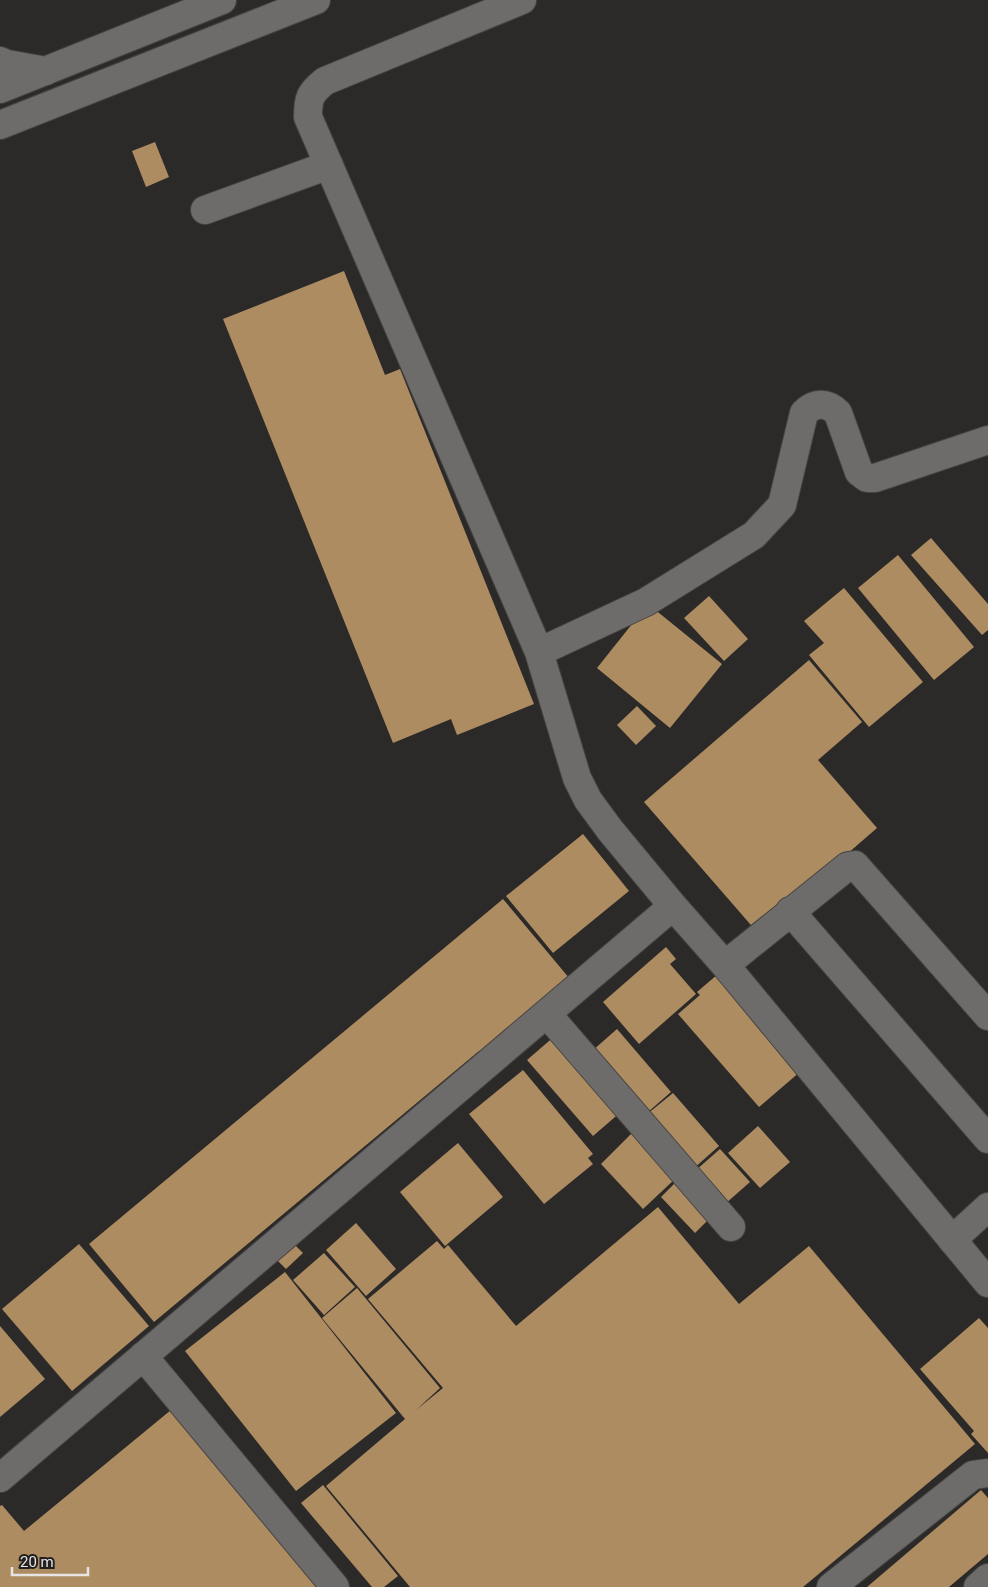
<svg xmlns="http://www.w3.org/2000/svg" width="988" height="1587" font-family="Roboto,sans-serif">
	<style>
		.building { fill: #ae8c62 }
		.lines { fill: none; stroke-linecap: round; stroke-linejoin: round }
		.minor-casing { stroke: #464544; stroke-width: 30 }
		.minor { stroke: #6e6c6a; stroke-width: 28 }
	</style>
	<rect width="100%" height="100%" fill="#2c2a28"/>
	<path class="building" d="M155,142L169,177L146,187L132,151Z
		M344,271L385,375L400,369L534,704L457,735L451,719L393,743L223,319Z
		M931,538L988,604V630L982,635L911,555Z
		M898,555L974,647L934,680L858,588Z
		M844,588L923,682L869,727L809,655L824,643L804,621Z
		M709,596L748,639L724,661L684,618Z
		M648,604L722,664L670,728L597,668Z
		M809,660L862,722L818,760L877,828L757,932L644,802Z
		M637,706L656,726L636,745L617,725Z
		M583,834L629,891L553,953L506,896Z
		M503,899L575,985L486,1059L479,1051L154,1322L89,1244Z
		M666,947L676,959L670,964L696,994L639,1044L603,1002Z
		M718,974L801,1071L759,1107L678,1014L700,995L697,992Z
		M617,1029L671,1092L640,1119L592,1051Z
		M556,1035L622,1111L593,1136L527,1060Z
		M523,1070L593,1154L588,1158L593,1164L544,1204L469,1114Z
		M673,1093L719,1146L693,1169L646,1115Z
		M758,1126L790,1162L760,1188L728,1153Z
		M633,1132L676,1178L643,1209L601,1164Z
		M458,1143L503,1197L445,1246L400,1192Z
		M720,1149L750,1182L725,1204L695,1171Z
		M677,1181L712,1216L695,1233L661,1197Z
		M658,1207L739,1304L809,1246L975,1444L803,1587H410L326,1486L405,1419L322,1318L357,1288L440,1388L416,1410L443,1388L368,1299L437,1241L444,1249L448,1245L516,1326Z
		M356,1223L396,1269L366,1296L326,1250Z
		M291,1241L303,1253L286,1269L274,1257Z
		M79,1244L149,1326L72,1391L2,1309Z
		M324,1253L355,1287L324,1315L293,1280Z
		M285,1272L396,1413L296,1491L185,1351Z
		M979,1318L988,1328V1453L971,1434L974,1431L920,1369Z
		M0,1326L45,1379L0,1417Z
		M171,1410L317,1587H0V1506L2,1505L24,1531Z
		M323,1485L398,1576L384,1587H372L301,1503Z
		M981,1490L988,1498V1554L949,1587H867Z"/>
	<g class="lines">
		<defs>
			<path id="minor" d="M522,0L325,81C310,93 308,98 308,117L539,652L577,778L588,800L610,830L673,906L725,965L988,1283
				M0,61L7,64L46,71
				M0,89L222,0
				M0,125L316,0
				M205,210L329,165
				M539,652L646,602L754,535L782,505L804,413C815,402 827,402 838,413L859,472L867,478H875L988,440
				M790,911L988,1139
				M725,965L848,866L855,865L988,1016
				M547,1014L731,1227
				M952,1240L988,1207
				M143,1356L335,1587
				M0,1478L673,906
				M831,1587L973,1475L988,1473
				M978,1587L988,1578"/>
		</defs>
		<use href="#minor" class="minor-casing"/>
		<use href="#minor" class="minor"/>
	</g>
	<path d="M12 1567v8h76v-8" fill="none" stroke="#e6e5e4" stroke-width="2.5"/>
	<text x="20" y="1567" font-size="15" fill="#e6e5e4" stroke="#22201f" stroke-width="4" paint-order="stroke">20 m</text>
</svg>
